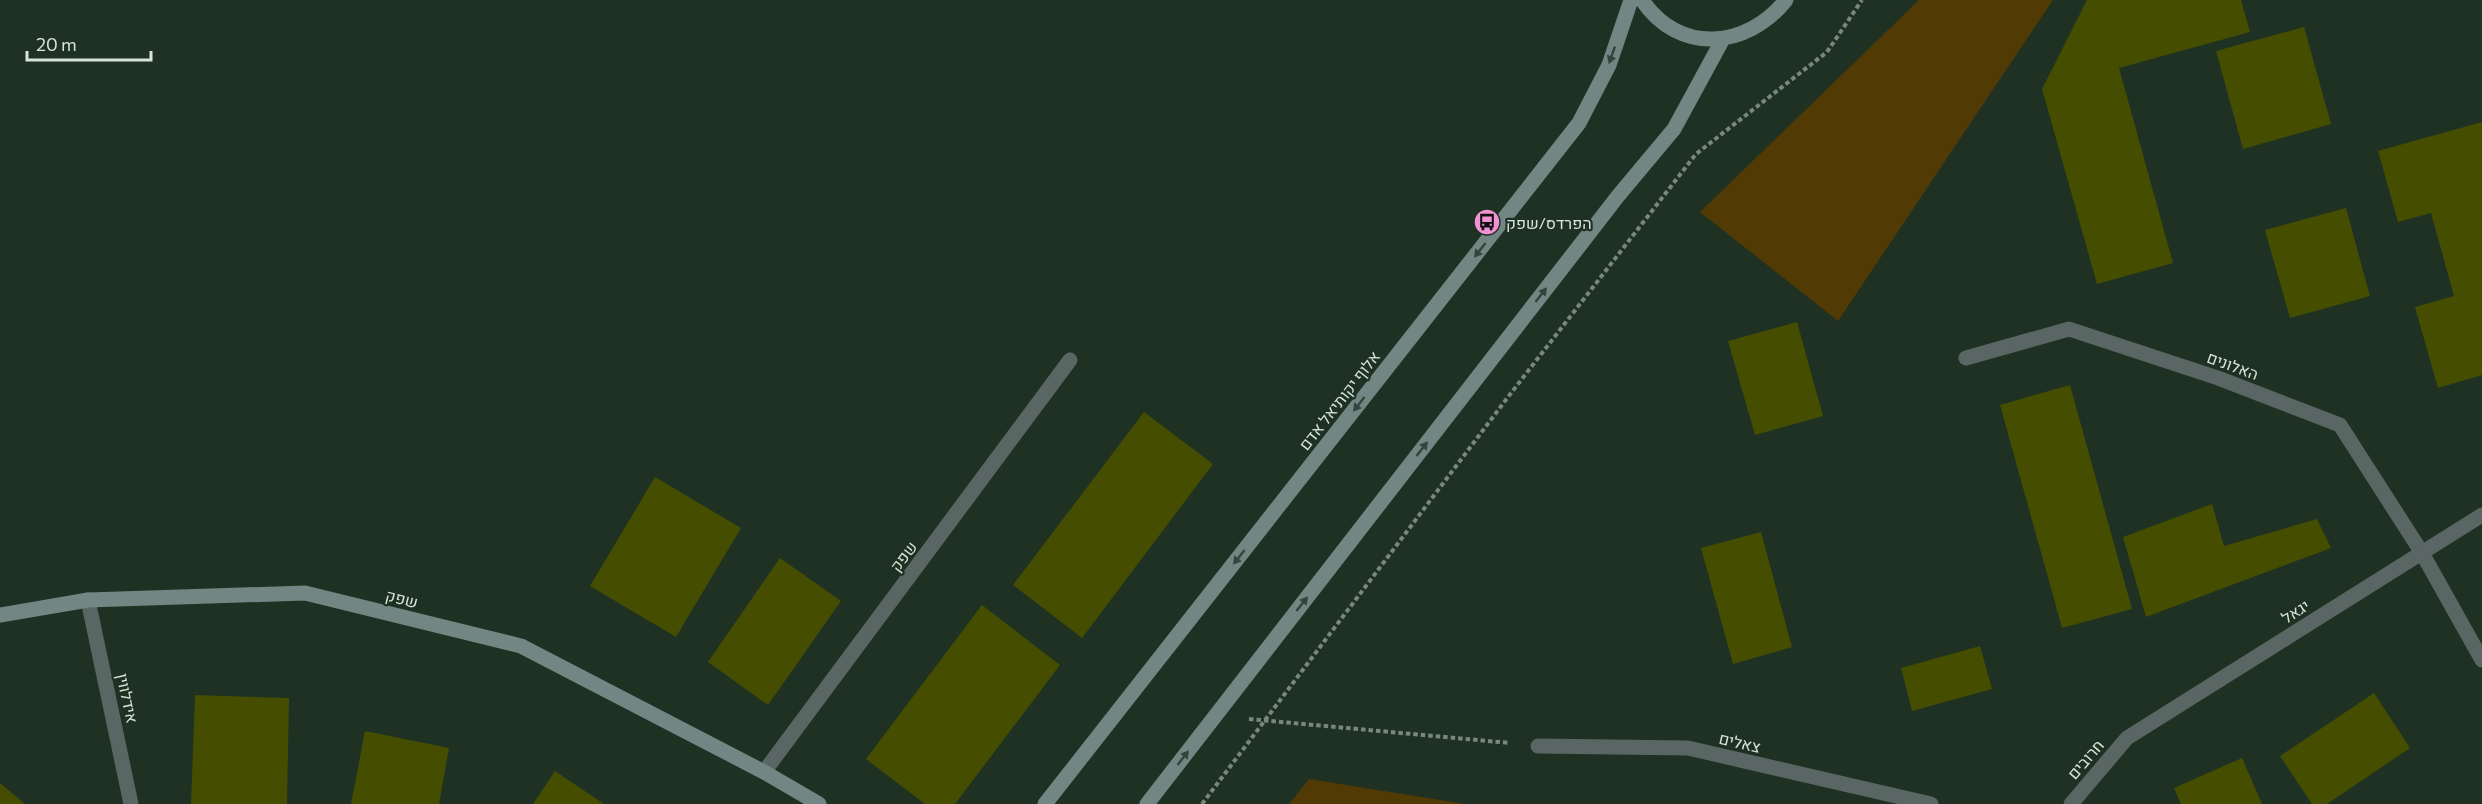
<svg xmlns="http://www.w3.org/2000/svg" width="2482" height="804" font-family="Commissioner,Heebo,sans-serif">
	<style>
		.green { fill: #513a03 }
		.building { fill: #454e00 }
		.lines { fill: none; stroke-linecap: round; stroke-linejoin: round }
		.path { stroke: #79887d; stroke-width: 4; stroke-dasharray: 4.5 3; stroke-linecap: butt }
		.lane { stroke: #596664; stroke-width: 15 }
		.street { stroke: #596664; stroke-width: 15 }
		.secondary { stroke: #728683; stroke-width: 15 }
		.oneway { fill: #33463b }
		.labels { text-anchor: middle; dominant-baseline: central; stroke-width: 4.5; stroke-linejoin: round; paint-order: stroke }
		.poi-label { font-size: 16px; fill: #d8e3da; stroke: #1e3123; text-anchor: start }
		.street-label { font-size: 16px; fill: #d8e3da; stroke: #1e3123 }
	</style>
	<rect width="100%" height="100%" fill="#1e3123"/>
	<path class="green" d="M1919,0H2053L1838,321L1700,212Z
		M1309,779L1465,804H1289Z"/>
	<path class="building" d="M2087,0H2241L2250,32L2119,68L2173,263L2097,284L2042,89Z
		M2304,27L2331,124L2243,149L2216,51Z
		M2482,122V375L2438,388L2415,307L2454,296L2431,213L2398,222L2378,151Z
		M2346,208L2370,296L2290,318L2265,230Z
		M1797,322L1823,416L1755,435L1728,341Z
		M2070,385L2132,609L2062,628L2000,405Z
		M1144,412L1213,464L1082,638L1013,585Z
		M655,477L741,528L676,637L590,586Z
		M2212,504L2224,546L2317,519L2331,548L2146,617L2123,537Z
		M1761,532L1792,647L1733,664L1701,548Z
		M780,558L841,601L768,705L708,662Z
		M982,605L1060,665L955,804H925L866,759Z
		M1980,646L1992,689L1912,711L1901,668Z
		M2374,693L2410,748L2327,804H2312L2280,756Z
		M195,695L289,698L287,804H191Z
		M365,731L449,748L439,804H351Z
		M2242,758L2262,804H2181L2174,788Z
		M555,771L604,804H533Z
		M0,783L25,804H0Z"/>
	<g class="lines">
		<path class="path" d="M1249,719L1510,743
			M1202,804L1508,397L1696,154L1827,52L1862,0"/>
		<path class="lane" d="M1966,358L2069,329L2218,378L2340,425L2422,553"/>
		<path class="street" d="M2422,553L2482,660
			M88,600L131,804
			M1538,746L1688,748L1931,804
			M764,772L1070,360
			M2071,804L2127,738L2482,515"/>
		<path class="secondary" d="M1642,0C1679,55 1747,49 1786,0
			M0,615L88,600L305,593L521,646L764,772L819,804
			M1045,804L1579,123L1609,65L1631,0
			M1147,804L1618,196L1674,129L1723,39"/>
	</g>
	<defs><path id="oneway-solid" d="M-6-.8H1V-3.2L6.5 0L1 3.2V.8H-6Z" transform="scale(1.5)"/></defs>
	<g class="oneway">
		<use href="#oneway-solid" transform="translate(1612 55) rotate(109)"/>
		<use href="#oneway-solid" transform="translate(1480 250) rotate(128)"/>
		<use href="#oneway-solid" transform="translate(1541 295) rotate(-52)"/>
		<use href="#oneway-solid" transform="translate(1359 404) rotate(128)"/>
		<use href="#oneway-solid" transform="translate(1422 449) rotate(-52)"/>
		<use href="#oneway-solid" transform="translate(1239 557) rotate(128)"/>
		<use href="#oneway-solid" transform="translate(1302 604) rotate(-52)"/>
		<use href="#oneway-solid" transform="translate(1183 758) rotate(-52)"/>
	</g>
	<defs>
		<symbol id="bus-disc" viewBox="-11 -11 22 22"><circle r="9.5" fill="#f491d4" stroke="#1e3123"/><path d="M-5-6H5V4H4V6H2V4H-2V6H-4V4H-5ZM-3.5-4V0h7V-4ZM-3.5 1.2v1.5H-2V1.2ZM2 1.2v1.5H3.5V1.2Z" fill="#111"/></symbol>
	</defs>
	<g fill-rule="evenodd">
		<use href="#bus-disc" x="1472" y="207" width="30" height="30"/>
	</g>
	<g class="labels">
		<g class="poi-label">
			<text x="1506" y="222">הפרדס/שפק</text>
		</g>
		<g class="street-label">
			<text transform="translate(2233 365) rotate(20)">האלונים</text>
			<text transform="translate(1339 400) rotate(-52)">אלוף יקותיאל אדם</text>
			<text transform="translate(903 556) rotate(-53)">שפק</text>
			<text transform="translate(402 598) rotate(14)">שפק</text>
			<text transform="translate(2295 611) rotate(-32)">יגאל</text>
			<text transform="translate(128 698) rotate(78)">אידלווין</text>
			<text transform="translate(1740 742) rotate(13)">צאלים</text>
			<text transform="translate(2085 759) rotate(-49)">חרובים</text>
		</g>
	</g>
	<path d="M27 51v9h124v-9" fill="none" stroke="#d8e3da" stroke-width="3"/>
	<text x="36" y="51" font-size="18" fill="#d8e3da" stroke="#1e3123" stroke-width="4.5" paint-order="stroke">20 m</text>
</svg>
